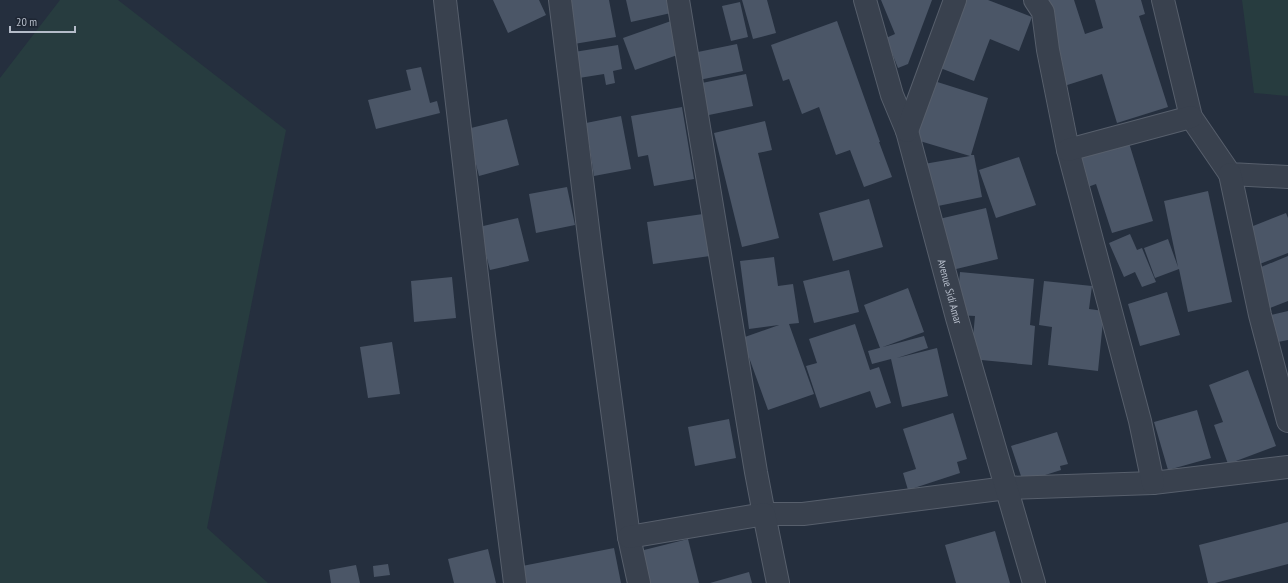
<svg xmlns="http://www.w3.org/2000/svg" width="1288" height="583" font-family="'PT Sans Narrow',sans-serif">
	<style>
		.green { fill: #273c3f }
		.building { fill: #4b5667 }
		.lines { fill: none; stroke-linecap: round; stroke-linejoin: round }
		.minor-casing { stroke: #575f6c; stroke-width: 24 }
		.minor { stroke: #39414e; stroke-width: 22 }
		.labels { text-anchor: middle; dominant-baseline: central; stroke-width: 4; stroke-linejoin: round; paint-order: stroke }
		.street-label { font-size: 11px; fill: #b5bcc9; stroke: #1e2633 }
	</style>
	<rect width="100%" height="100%" fill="#252f3e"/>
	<path class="green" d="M60,0H118L286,130L207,528L268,583H0V78Z
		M1242,0H1288V96L1254,93Z"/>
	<path class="building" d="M493,0H539L546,15L508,33Z
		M566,0H609L616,37L574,44Z
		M626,0H668L671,13L631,22Z
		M742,0H767L776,33L753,39Z
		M881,0H932L908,64L898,68L886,38L895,34Z
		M960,0H988L1032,17L1019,51L990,39L974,81L935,66Z
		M1046,0H1074L1085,34L1103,28L1095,0H1141L1145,14L1139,16L1168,107L1117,123L1102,74L1061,87Z
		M740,2L748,37L731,41L722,6Z
		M671,21L683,53L635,70L623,38Z
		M837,21L880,142H879L892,177L864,187L850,150L836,155L819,107L802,114L789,79L783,81L771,45Z
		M737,44L743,71L699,80L693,53Z
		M618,45L622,69L613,71L615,83L606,85L604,74L579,78L574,52Z
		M421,67L430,103L437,101L440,113L376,129L368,100L411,90L406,70Z
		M746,74L753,106L704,116L697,84Z
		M931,80L988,98L971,155H974L982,197L933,207L924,164L970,156L913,139Z
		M682,107L694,179L654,186L648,155L638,157L631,116Z
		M621,116L631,169L594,176L586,123Z
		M507,119L519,165L479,176L467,129Z
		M765,121L772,150L758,153L779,238L742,247L714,133Z
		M1129,143L1153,221L1112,233L1096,184L1085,188L1076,159Z
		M1019,157L1036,205L996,218L979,170Z
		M567,187L575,225L536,233L529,194Z
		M1208,191L1232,302L1188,312L1179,269L1155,278L1144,248L1168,239L1178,267L1164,201Z
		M869,199L883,247L833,261L819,213Z
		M986,208L998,259L952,270L939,219Z
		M1286,213L1288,218V253L1257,265L1243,230Z
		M703,214L710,256L653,264L647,222Z
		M518,218L529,261L490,270L479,227Z
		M1130,234L1137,250L1142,248L1156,282L1142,287L1135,272L1124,277L1109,243Z
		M1288,256V301L1265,310L1249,272Z
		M774,257L778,286L793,284L799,323L789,324L814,394L768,410L742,338L779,325L749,329L740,261Z
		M849,270L859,312L814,323L803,281Z
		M960,272L1034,279L1030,325L1035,326L1032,365L971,359L975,316L956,315Z
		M452,277L456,318L414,322L411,281Z
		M1044,281L1092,286L1089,309L1104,311L1098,371L1048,365L1052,327L1039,325Z
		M908,288L924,332L880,348L864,305Z
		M1167,292L1180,335L1140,346L1128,304Z
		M1288,311V340L1278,342L1271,315Z
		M855,324L870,370L879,367L891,403L876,408L870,391L820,408L806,366L817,363L809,339Z
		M924,336L928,348L897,358L937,348L948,396L902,407L891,359L872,364L868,351Z
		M392,342L400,394L368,398L360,347Z
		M1248,370L1276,446L1228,464L1214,425L1223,422L1209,385Z
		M1197,410L1211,458L1168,470L1154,422Z
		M953,413L967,459L957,462L960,473L908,490L903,473L916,469L903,429Z
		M729,419L736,458L695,466L688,427Z
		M1057,432L1068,464L1060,466L1061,470L1023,482L1011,446Z
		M1288,522V564L1215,583H1208L1199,545Z
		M995,531L1010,583H956L945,545Z
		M688,539L699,583H648L640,551Z
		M614,548L621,583H515L512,568Z
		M488,549L496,583H454L448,559Z
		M388,564L390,575L374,577L373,566Z
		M356,565L360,583H331L329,570Z
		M749,572L752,583H710Z"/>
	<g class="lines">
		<defs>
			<g id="minor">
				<path d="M445,0L484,336L515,583"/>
				<path d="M560,0L591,253L629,537L639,583"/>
				<path d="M678,0L756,472L764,514H803L1007,488L1153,483L1288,467"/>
				<path id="s1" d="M865,0L892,95L907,131L957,318L1034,583"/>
				<path d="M1035,0L1043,12L1048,50L1068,150L1140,421L1153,483"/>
				<path d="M1163,0L1191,117L1230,174L1288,177"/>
				<path d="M907,131L955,0"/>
				<path d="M1068,150L1191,117"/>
				<path d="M1230,174L1260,315L1288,421"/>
				<path d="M629,537L764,514L778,583"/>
			</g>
		</defs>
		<use href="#minor" class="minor-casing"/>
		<use href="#minor" class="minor"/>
	</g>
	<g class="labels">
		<g class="street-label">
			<text stroke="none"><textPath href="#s1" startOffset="304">Avenue Sidi Amar</textPath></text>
		</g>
	</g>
	<path d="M10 26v6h65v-6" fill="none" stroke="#b5bcc9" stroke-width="2"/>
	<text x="16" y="26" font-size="12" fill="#b5bcc9" stroke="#1e2633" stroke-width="3" paint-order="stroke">20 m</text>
</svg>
